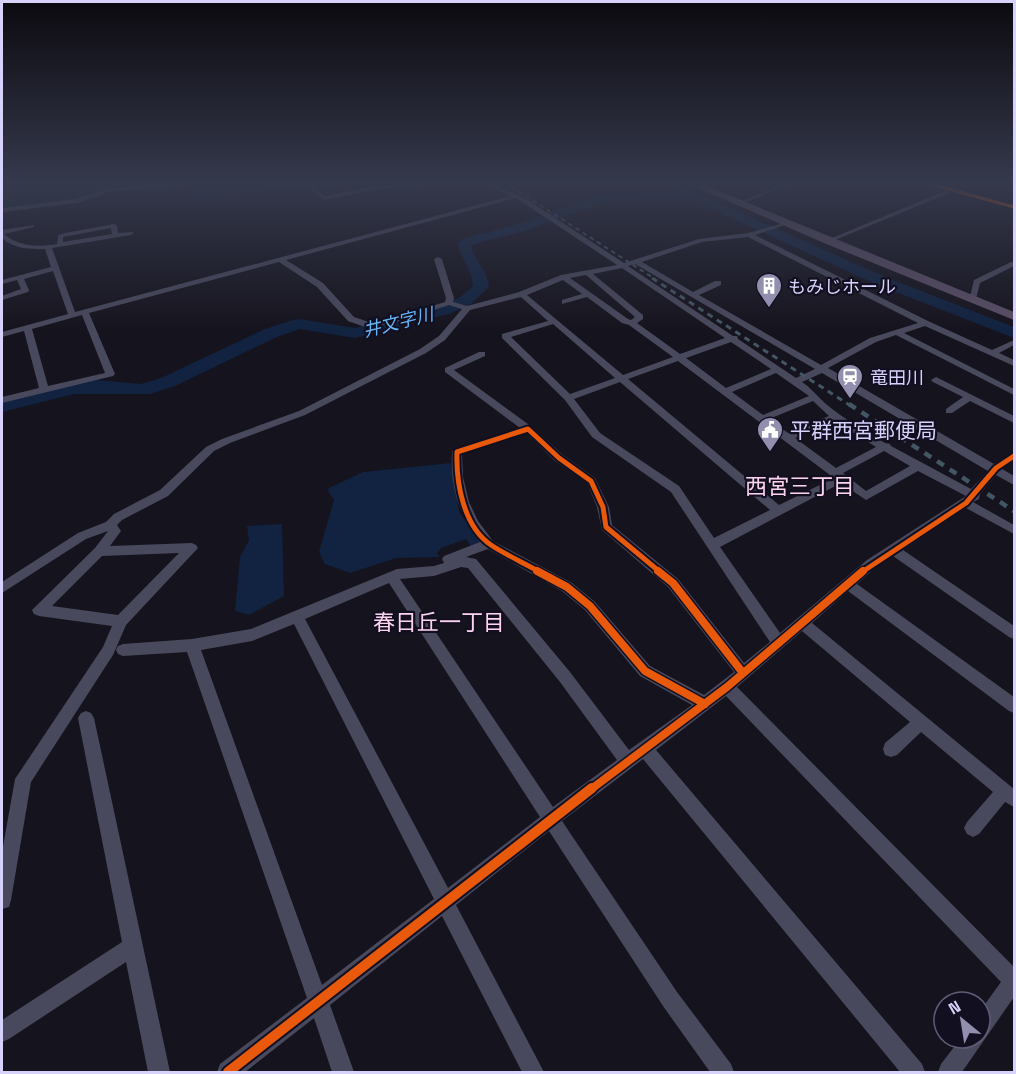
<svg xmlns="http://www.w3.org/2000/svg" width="1016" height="1074" font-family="'Space Grotesk','Noto Sans JP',sans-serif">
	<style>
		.green { fill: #122828 }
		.water { fill: #112340 }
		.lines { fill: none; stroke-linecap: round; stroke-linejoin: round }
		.river { fill: #112340; fill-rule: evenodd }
		.minor { fill: #49495d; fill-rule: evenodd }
		.trunk { fill: #5b4e66; fill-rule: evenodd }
		.rail-far2 { stroke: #435664; stroke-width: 2; stroke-dasharray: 4.5 4; stroke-linecap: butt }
		.rail-far1 { stroke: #435664; stroke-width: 3; stroke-dasharray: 6 5; stroke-linecap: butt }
		.rail { stroke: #435664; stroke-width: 4.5; stroke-dasharray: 8 7; stroke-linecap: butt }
		.cycleway-far3-casing { stroke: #120f21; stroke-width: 5 }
		.cycleway-far2-casing { stroke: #120f21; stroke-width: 9 }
		.cycleway-far1-casing { stroke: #120f21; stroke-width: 11 }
		.cycleway-casing { stroke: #120f21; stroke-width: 14 }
		.cycleway-far3 { stroke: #e8590c; stroke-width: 3 }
		.cycleway-far2 { stroke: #e8590c; stroke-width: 5 }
		.cycleway-far1 { stroke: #e8590c; stroke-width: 8 }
		.cycleway { stroke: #e8590c; stroke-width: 10 }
		.labels { text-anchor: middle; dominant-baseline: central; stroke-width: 4.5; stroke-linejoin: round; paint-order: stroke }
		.far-poi-label { font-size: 18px; fill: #d6d2fc; stroke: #120f21; text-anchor: start }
		.far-water-label { font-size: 18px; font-style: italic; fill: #66b6f6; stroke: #120f21 }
		.poi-label { font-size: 21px; fill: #d6d2fc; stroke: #120f21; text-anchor: start }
		.neighbourhood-label { font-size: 22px; fill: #fcd4ee; stroke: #120f21 }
	</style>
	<rect width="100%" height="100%" fill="#15131d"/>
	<path class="green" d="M39,182H214L172,186L170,192L106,191L75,200L2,208L6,191L41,186Z"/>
	<path class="water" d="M451,463L459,512L481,542L472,548L466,539L441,548L437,553L440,557L396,558L350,573L325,564L319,552L334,500L327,489L363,472Z
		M282,524L284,596L249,615L235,611L240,557L249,540L247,526Z"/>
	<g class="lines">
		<path class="river" d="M299,182H341L335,186L196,198L190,194L196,190Z
			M681,186L885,277L1014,327V338L873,283L692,200L607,201L522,232L474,244L471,246C475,261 488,271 489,287L471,304L449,314L355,338L300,329L277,337L175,386L150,394H74L2,412V400L74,382L97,380L141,384L161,378L265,329L293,320L299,319L355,328L437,306L459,298L473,286L471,275L457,245L464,238L512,226L606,193L677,192V187Z"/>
		<path class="minor" d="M190,182H208L109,192L77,203L2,212V208L76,199L108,188Z
			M301,182H306L325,196L373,186L442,182L373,190L324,200Z
			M481,182H488L525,198L624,263L699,239L748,233L788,222V224L755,235L928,321L992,350L1014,340V345L999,353L1014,360V366L925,326L904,333L1014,389V395L896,335L876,342L828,368L994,464L1014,453V461L1002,469L1014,476V485L996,475L980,494L979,499L973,502L1014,525V534L966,508L903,550L1014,626V639L1009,637L893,556L875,568L857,584L1014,697V713L1009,711L848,591L812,623L1014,789V807L1005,802L979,834L973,837L967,834L964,828L967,822L993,792L921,732L897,755L891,757L885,755L883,749L885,743L910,722L802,631L737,687L1014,967V997L962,1072H938L941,1064L961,1038H980V1011L1001,982L726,696L656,750L922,1064L925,1072H900L643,759L562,821L677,992L731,1064L734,1072H710L663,1006L549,831L456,905L544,1072H522L442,916L330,1005L354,1072H332L314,1018L245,1072H217L220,1064L307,998L187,652L123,656L118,654L116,650L118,646L123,644L192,639L251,629L397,569L434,566L444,563L442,559L444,556L480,542C459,517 450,485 452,452L453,450L520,428L445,372V368L479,352H485V356L454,370L532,427L563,455L595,478L609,507L612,525L678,579L744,663L770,642L671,492L592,437L565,400L502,338V334L548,321L521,297L470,310L445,340L426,353L305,415L230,443L214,451L168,496L122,520L117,525L121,531L110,546L192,543L196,545L198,548L126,625L113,655L31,782L11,900L9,907L2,909V852L15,779L103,647L112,626L39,616L34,614L32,610L95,548L108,531L86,539L2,593V582L78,533L106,522L114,514L160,490L206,447L222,439L299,411L420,349L439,336L462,309L449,305L390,324L365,327L348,321L317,287L279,262L89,313L115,374L113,376L2,403V397L39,388L24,331L2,337V332L68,314L53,271L24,279L29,290L28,292L2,300V296L21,289L17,280L2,284V280L51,267L45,249C29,249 14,249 2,238V230L34,225V227L4,234C19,247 38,247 57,244L58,235L65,233L114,224L117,226L118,233L133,232L134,233L131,235L52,248L75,312L511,196ZM516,198L617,265L561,275L519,292L467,306L453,302L454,298L442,259L438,257L434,259L446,298L445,302L386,320L369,322L354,317L323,283L286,260ZM111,228L112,234L63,242V237ZM748,237L918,323L870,338L821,365L699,295L721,285V281H715L693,292L642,262L702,242ZM635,264L815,369L796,378L738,339L737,336H733L628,266ZM622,268L725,338L680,354L637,323L643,319V315L593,274ZM586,275L635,317L631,320L628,319L570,278ZM563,280L582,294L562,300V304L587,297L622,323L629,325L673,357L623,375L527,295ZM82,315L105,373L48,386L32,329ZM553,324L615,378L570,394L511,337ZM731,342L771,369L726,388L686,358ZM678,361L834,478L779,505L628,379ZM776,373L809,396L763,415L732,392ZM822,373L988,471L971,489L891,446L890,444L885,443C865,431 844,419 826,404C817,396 811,388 802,382ZM620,382L770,510L714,538L679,486L600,433L574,399ZM813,401L829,416L788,433L769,419ZM835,421L876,447L836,468L795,438ZM526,433L555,461L587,483L597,507L602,530L668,587L734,672L704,695L650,666L595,602L572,583L493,541L478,521L469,502L463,477L462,454ZM884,451L910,466L866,491L843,473ZM918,471L966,496L867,560L780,633L720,547L841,483L866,500ZM488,549L562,591L585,610L640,676L692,705L629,750L570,672L476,559L466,557ZM179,553L118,615L52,606L102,556ZM461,567L468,568L560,682L617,760L553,807L400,579L434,576ZM389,583L540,817L448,888L305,619ZM294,624L434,899L322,985L201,650L252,641Z
			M787,182H794L742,204L737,203Z
			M921,182H928L1014,205V209L952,192L830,242L825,241L947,190Z
			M2,194L5,198L2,200Z
			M1011,262H1014V266L980,283L976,299L969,301L974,280Z
			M936,377L1014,416V423L970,401L952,413H946V409L963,397L933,382L931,380Z
			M86,711L91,713L94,718L170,1072H148L126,962L9,1039L2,1042V1020L122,942L78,718L81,713Z"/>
		<path class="trunk" d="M685,182H697L1014,312V320L824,243Z"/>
		<path class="rail-far2" d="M504,182L655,279"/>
		<path class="rail-far1" d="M652,278L851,406"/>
		<path class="rail" d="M849,404L1014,511"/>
		<defs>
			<path id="cycleway-far3" d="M923,182L1014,207"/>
			<path id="cycleway-far2" d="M540,572C524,563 506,555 491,545C463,526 456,482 457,452L528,429L559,458L591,481L603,507L606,527L660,572
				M862,572L966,503L996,468L1014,456"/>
			<path id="cycleway-far1" d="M537,571L567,587L590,606L645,671L705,704
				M658,571L673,583L743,673
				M590,790L727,687L863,571"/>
			<path id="cycleway" d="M228,1072L592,788"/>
		</defs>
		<use href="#cycleway-far3" class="cycleway-far3-casing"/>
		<use href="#cycleway-far2" class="cycleway-far2-casing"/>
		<use href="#cycleway-far1" class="cycleway-far1-casing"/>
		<use href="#cycleway" class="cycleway-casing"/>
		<use href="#cycleway-far3" class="cycleway-far3"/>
		<use href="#cycleway-far2" class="cycleway-far2"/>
		<use href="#cycleway-far1" class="cycleway-far1"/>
		<use href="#cycleway" class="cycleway"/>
	</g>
	<linearGradient id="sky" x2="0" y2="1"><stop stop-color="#0c0a10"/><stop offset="0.55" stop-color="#35394c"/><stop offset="1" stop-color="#35394c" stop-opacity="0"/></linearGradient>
	<rect width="1016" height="332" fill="url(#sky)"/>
	<defs>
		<symbol id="building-pin" viewBox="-11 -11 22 30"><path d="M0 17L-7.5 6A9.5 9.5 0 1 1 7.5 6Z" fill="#928fae" stroke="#120f21"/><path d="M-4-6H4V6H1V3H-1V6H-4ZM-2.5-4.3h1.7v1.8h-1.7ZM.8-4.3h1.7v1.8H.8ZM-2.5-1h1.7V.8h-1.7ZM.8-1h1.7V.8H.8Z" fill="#fff"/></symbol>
		<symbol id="station-pin" viewBox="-11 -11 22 30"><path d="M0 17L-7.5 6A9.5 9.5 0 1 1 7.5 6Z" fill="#928fae" stroke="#120f21"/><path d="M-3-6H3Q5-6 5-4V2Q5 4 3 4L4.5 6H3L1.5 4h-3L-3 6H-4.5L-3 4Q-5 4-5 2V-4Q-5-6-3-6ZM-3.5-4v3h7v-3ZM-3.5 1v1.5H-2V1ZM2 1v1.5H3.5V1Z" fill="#fff"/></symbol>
		<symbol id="civic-pin" viewBox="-11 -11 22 30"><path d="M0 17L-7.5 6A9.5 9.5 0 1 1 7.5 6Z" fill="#928fae" stroke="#120f21"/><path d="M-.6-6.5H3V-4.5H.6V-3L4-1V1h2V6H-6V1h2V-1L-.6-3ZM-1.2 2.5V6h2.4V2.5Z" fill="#fff"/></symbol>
	</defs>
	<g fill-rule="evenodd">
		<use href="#building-pin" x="754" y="271" width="30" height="40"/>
		<use href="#station-pin" x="835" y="362" width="30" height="40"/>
		<use href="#civic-pin" x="755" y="415" width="30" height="40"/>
	</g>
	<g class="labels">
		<g class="far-poi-label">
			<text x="788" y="286">もみじホール</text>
			<text x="870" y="377">竜田川</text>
		</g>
		<g class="far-water-label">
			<text transform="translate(398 322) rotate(-14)">井文字川</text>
		</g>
		<g class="poi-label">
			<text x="790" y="430">平群西宮郵便局</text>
		</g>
		<g class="neighbourhood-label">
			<text x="800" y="486">西宮三丁目</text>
			<text x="439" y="622">春日丘一丁目</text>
		</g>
	</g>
	<rect width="1016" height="1074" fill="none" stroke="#d6d2fc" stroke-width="6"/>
	<g transform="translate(962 1020) rotate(330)"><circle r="28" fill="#120f21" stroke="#605d79" stroke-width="1.5"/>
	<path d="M0-4.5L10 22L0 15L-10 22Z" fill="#928fae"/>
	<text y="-9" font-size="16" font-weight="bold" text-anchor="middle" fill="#d6d2fc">N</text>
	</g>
</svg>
